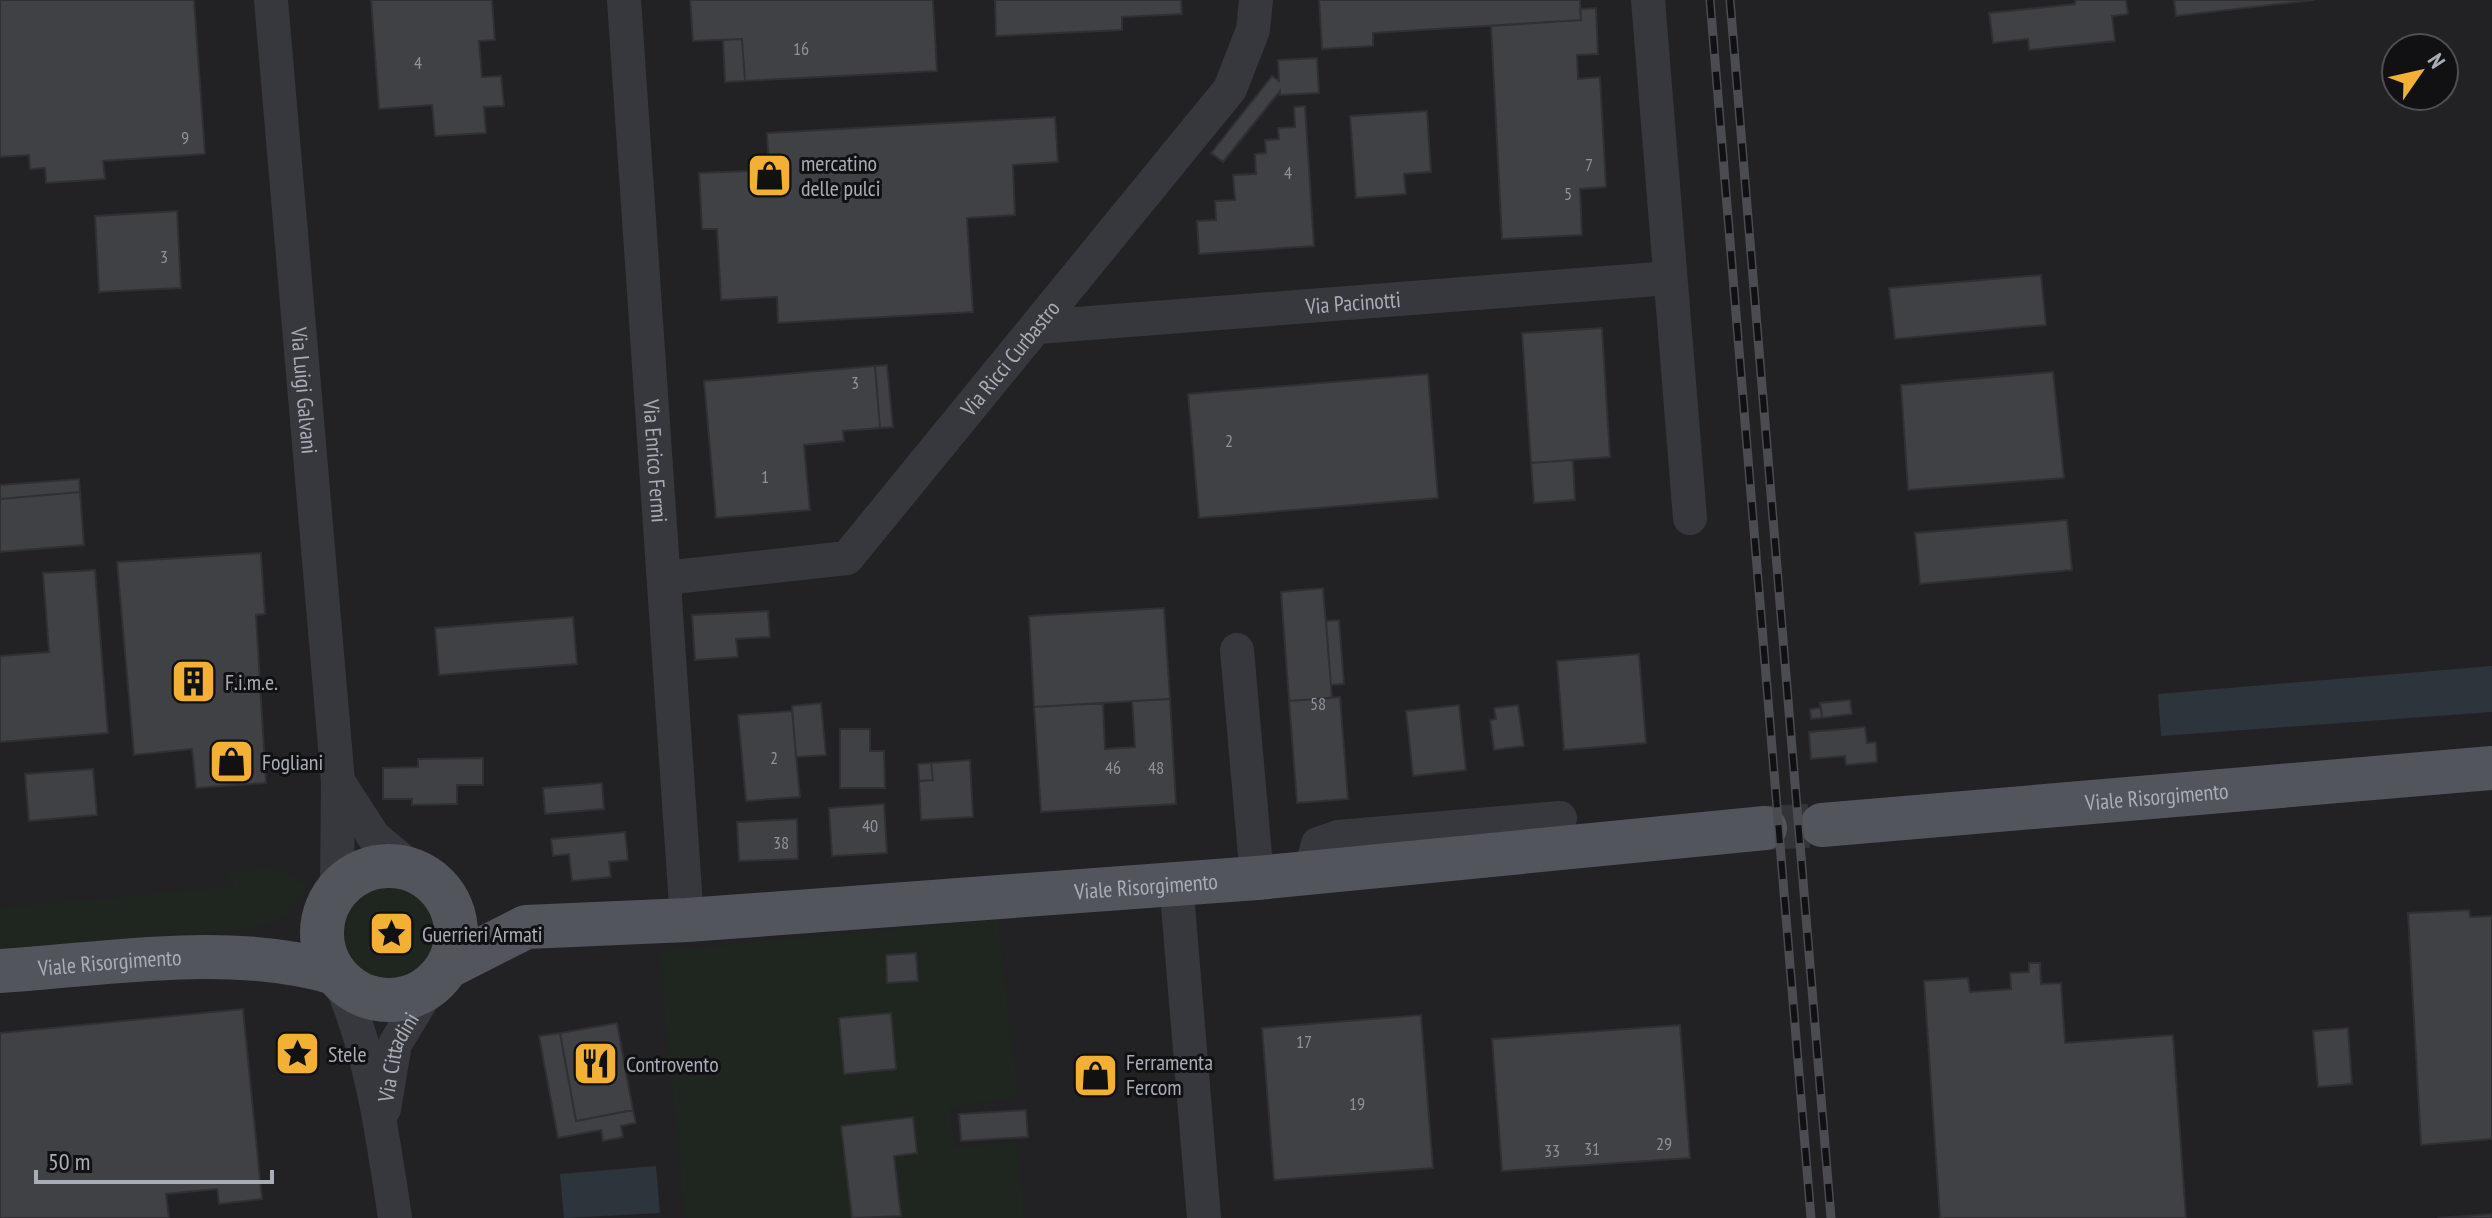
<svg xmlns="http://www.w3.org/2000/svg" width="2492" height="1218" font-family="'PT Sans Narrow',sans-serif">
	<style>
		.built { fill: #222225; fill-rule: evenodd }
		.green { fill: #1e261f }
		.water { fill: #2c353c }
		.building { fill: #404145; stroke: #303034; stroke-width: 2 }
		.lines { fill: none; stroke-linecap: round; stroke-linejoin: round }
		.primary-tunnel { stroke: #333438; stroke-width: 44; stroke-dasharray: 44 22; stroke-linecap: butt }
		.street { stroke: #37383d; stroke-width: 34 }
		.primary { stroke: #53555c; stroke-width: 44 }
		.rail-casing { stroke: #4a4c52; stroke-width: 9 }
		.rail { stroke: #111113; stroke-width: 6; stroke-dasharray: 18; stroke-linecap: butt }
		.labels { text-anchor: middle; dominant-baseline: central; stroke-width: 6; stroke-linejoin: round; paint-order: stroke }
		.number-label { font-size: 18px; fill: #8e929b }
		.poi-label { font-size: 22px; fill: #a8adb8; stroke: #111113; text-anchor: start }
		.street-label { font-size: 22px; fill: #a8adb8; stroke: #111113 }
	</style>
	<rect width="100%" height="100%" fill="#161618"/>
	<path class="built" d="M0,0H2492V1218H0ZM2396,48H2444V96H2396Z"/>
	<path class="green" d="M267,869L285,872L305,884L307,891L282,917L256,929L0,949V908L234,886L226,872Z
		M339 933a50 50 0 1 1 100 0a50 50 0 1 1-100 0Z
		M998,919L1018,1097L949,1108L955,1147L1018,1142L1024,1218H685L659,951Z"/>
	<path class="water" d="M2492,666V712L2161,736L2158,694Z
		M656,1166L660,1213L564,1218L560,1174Z"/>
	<path class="building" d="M0,0H194L205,154L103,161L105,179L46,183L45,168L30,169L29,155L0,157Z
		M371,0H492L495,40L479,41L482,77L501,76L504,106L484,107L486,133L435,136L432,105L379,109Z
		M690,0H933L937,71L745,81L742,39L693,41Z
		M995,0H1181L1182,14L1122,17V30L996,36Z
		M1319,0H1580L1581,20L1373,33V46L1322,49Z
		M2075,0H2126L2128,14L2112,16L2115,41L2029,50L2028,39L1993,43L1989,13L2075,4Z
		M2174,0H2315L2176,16Z
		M1596,8L1598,54L1577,55L1578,79L1600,77L1606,187L1580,189L1582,235L1502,239L1491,26L1581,20L1580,9Z
		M742,39L745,81L725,82L723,40Z
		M1317,58L1319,93L1280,95V91L1223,162L1211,153L1272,76L1279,81L1278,60Z
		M1305,106L1314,246L1199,254L1197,221L1216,220L1215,201L1235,200L1233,175L1256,174L1255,154L1266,153L1265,140L1279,139L1278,128L1295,127L1294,107Z
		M1427,111L1431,172L1404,174L1406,194L1356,198L1350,116Z
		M1055,117L1058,162L1013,165L1015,215L967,218L973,312L778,323L777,297L721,300L717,229H702L699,173L769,170L767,133Z
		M177,211L181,288L99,292L95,216Z
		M2041,275L2046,325L1895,339L1889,288Z
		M1602,328L1610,457L1531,463L1522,333Z
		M887,365L893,427L880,428L875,366Z
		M875,366L880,428L843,431L844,441L804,445L810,510L716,518L704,381Z
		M2053,372L2064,478L1908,490L1901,385Z
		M1428,374L1438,498L1199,518L1188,394Z
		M1573,460L1575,500L1534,503L1531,463Z
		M79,479L80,492L0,499V485Z
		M80,492L84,545L0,552V499Z
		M2067,520L2072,570L1920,584L1915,533Z
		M261,553L265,614L256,615L266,783L196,788L192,749L134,755L117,562Z
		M95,570L108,733L0,742V656L49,652L43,573Z
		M1323,588L1332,698L1289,701L1281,592Z
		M1164,608L1170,699L1034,707L1029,616Z
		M768,611L770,637L736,639L738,657L695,660L692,615Z
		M573,617L577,664L439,675L435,628Z
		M1339,620L1344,684L1331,685L1326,621Z
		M1639,654L1646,743L1564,750L1557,661Z
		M1340,697L1348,799L1297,803L1289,701Z
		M1170,699L1176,804L1041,812L1034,707L1103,703L1105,749L1135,747L1132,701Z
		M1850,700L1852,714L1822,718L1820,703Z
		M821,703L826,755L796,757L792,706Z
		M1459,705L1466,770L1413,776L1406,711Z
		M1518,705L1524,746L1494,750L1490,720L1496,719L1494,708Z
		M1821,708L1822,718L1811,719L1810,709Z
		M792,711L800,797L746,801L738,715Z
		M1865,727L1867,743L1876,742L1877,762L1846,765L1845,756L1811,759L1809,732Z
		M840,729H870V751H884L885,788H840Z
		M483,758V785H457V804L412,805V799H383V768L418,767V759Z
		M970,760L973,817L921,820L919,781L933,780L931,763Z
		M931,763L933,780L919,781L918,764Z
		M93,769L97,815L29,821L25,774Z
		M602,783L604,809L545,814L543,788Z
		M884,804L887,853L832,856L829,808Z
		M797,819L798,859L739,861L737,822Z
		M625,832L628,860L609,862L611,877L572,881L569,854L553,856L551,839Z
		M2469,910L2470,917L2492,916V1139L2421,1145L2408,913Z
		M916,953L918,981L887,983L886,955Z
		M2029,963H2040L2041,984L2061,983L2065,1043L2173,1035L2186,1218H1940L1924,981L1968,978L1970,992L2011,989L2010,973L2029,972Z
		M243,1009L262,1199L219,1204L217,1189L166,1194L169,1218H0V1033Z
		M891,1013L896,1069L844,1074L839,1018Z
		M1421,1015L1433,1168L1274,1180L1262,1028Z
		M617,1023L633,1110L576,1121L560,1033Z
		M1680,1025L1690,1158L1502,1171L1492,1039Z
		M2348,1028L2352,1084L2318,1087L2313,1031Z
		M560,1033L576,1121L633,1110L636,1123L621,1126L623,1137L603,1141L601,1130L558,1138L539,1036Z
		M1026,1110L1028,1137L961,1141L959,1114Z
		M913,1117L917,1153L894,1156L901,1216L852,1218L841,1126Z
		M2492,1214V1218H2437Z"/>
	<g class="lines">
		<path class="primary-tunnel" d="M1765,828L1822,825"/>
		<g class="street">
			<path id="s1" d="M271,0L338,782L337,891"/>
			<path id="s2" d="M624,0L687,920"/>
			<path d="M1648,0L1690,518"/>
			<path id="s3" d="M1038,327L1670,278"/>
			<path id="s4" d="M664,578L847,558L1230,89L1253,30L1256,0"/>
			<path d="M1237,650L1257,878"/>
			<path d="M339,783L374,837L416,872"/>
			<path d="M1311,870L1318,844L1338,837L1560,818"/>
			<path d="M1176,882L1204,1218"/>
			<path d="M339,979C372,1054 383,1138 395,1218"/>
			<path id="s5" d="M384,1109L395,1044L430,986"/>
		</g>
		<g class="primary">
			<path id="s6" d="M1822,825L2492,768"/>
			<circle cx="389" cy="933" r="67"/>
			<path id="s7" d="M447,967L526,927L687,920L1257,878L1765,828"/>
			<path id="s8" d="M0,971C109,964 228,942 335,973"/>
		</g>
		<defs>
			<path id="rail" d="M1710,0L1811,1218
				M1730,0L1831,1218"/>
		</defs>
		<use href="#rail" class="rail-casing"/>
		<use href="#rail" class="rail"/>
	</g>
	<defs>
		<symbol id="shop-square" viewBox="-11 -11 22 22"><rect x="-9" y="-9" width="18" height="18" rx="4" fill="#f2b134" stroke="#111113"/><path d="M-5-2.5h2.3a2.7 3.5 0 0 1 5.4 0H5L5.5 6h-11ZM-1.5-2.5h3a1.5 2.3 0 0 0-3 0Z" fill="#111"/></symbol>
		<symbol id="building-square" viewBox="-11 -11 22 22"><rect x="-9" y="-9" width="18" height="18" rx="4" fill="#f2b134" stroke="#111113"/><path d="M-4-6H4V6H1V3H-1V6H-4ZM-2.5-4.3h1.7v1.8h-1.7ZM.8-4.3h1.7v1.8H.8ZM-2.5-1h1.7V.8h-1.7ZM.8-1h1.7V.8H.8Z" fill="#111"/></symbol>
		<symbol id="sight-square" viewBox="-11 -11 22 22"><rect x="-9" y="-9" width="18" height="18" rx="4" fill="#f2b134" stroke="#111113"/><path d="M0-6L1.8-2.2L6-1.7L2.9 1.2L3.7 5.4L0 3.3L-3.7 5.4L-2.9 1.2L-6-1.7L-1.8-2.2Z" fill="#111"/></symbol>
		<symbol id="restaurant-square" viewBox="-11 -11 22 22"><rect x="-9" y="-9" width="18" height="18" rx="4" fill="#f2b134" stroke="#111113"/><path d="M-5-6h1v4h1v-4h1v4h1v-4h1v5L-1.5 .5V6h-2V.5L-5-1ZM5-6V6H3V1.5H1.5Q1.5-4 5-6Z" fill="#111"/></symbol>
	</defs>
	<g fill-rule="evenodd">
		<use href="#shop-square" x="744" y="150" width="51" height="51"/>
		<use href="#building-square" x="168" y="656" width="51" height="51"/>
		<use href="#shop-square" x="206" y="736" width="51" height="51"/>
		<use href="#sight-square" x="366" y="908" width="51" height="51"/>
		<use href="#sight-square" x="272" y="1028" width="51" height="51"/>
		<use href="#restaurant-square" x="570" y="1038" width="51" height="51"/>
		<use href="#shop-square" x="1070" y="1050" width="51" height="51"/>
	</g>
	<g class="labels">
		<g class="number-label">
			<text x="801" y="48">16</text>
			<text x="418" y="62">4</text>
			<text x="185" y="137">9</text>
			<text x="1589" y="164">7</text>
			<text x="1288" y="172">4</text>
			<text x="1568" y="193">5</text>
			<text x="164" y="256">3</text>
			<text x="855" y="382">3</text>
			<text x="1229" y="440">2</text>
			<text x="765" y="476">1</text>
			<text x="1318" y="703">58</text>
			<text x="774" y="757">2</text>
			<text x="1113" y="767">46</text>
			<text x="1156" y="767">48</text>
			<text x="870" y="825">40</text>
			<text x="781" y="842">38</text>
			<text x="1304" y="1041">17</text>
			<text x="1357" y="1103">19</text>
			<text x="1664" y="1143">29</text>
			<text x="1592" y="1148">31</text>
			<text x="1552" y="1150">33</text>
		</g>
		<g class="poi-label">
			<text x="801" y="163">mercatino<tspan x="801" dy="25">delle pulci</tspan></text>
			<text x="225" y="682">F.i.m.e.</text>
			<text x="262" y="762">Fogliani</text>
			<text x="422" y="934">Guerrieri Armati</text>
			<text x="328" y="1054">Stele</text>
			<text x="1126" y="1062">Ferramenta<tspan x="1126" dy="25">Fercom</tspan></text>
			<text x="626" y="1064">Controvento</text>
		</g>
		<g class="street-label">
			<text stroke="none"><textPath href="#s3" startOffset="316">Via Pacinotti</textPath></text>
			<text stroke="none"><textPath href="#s4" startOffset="442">Via Ricci Curbastro</textPath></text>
			<text stroke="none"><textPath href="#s1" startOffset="392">Via Luigi Galvani</textPath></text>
			<text stroke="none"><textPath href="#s2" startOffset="462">Via Enrico Fermi</textPath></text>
			<text stroke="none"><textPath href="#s6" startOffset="336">Viale Risorgimento</textPath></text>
			<text stroke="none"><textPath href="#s7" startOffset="710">Viale Risorgimento</textPath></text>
			<text stroke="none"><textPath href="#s8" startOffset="110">Viale Risorgimento</textPath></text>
			<text stroke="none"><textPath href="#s5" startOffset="54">Via Cittadini</textPath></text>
		</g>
	</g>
	<g transform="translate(2420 72) rotate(56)"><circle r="38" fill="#111113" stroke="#4d4f55" stroke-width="2"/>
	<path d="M0-6L14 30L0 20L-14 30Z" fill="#f2b134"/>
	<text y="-12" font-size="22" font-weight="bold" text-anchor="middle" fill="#a8adb8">N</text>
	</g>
	<path d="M36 1170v12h236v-12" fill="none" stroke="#a8adb8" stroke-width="4"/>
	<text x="48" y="1170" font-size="24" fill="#a8adb8" stroke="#111113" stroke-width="6" paint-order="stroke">50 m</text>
</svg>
